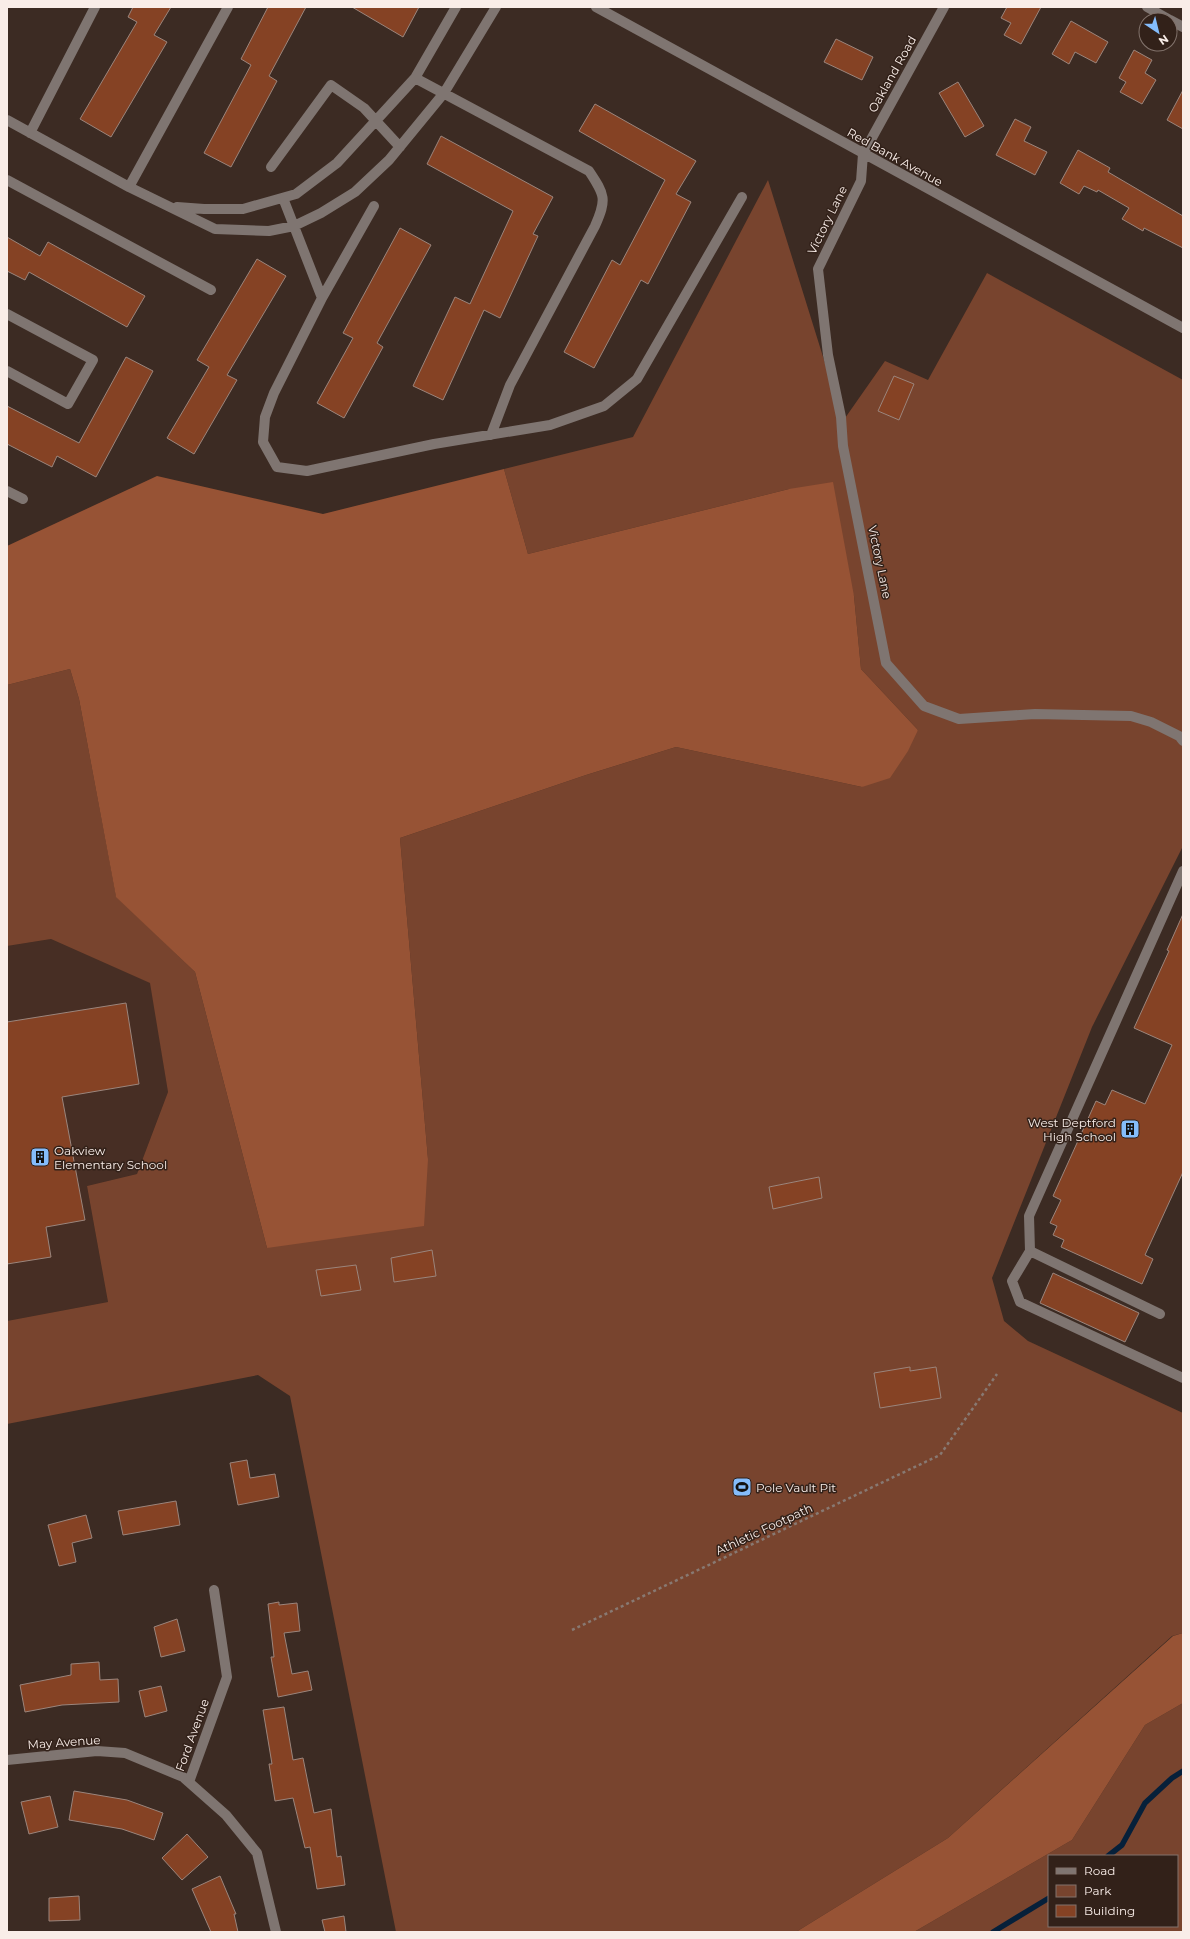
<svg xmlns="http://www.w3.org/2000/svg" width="1190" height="1939" font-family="Montserrat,sans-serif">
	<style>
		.built { fill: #472e24 }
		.green { fill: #78442e; fill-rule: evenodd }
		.forest { fill: #975335 }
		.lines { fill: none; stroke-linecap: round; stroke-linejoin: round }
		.stream { stroke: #06203a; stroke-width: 5.5 }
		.building { fill: #854224; stroke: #9b857c }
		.path { stroke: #887972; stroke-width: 2.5; stroke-dasharray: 3 3; stroke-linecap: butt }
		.minor { stroke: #7f7571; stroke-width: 10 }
		.labels { text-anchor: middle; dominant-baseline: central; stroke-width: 3; stroke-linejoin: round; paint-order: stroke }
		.street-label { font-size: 12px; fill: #f9ede8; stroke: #322119 }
		.poi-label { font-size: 12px; fill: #f9ede8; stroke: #322119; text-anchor: start }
	</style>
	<rect width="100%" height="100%" fill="#3c2b23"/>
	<path class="built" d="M51,939L151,983L168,1092L137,1174L87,1186L108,1302L7,1321V946Z"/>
	<path class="green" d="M768,180L843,421L885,361L928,380L987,273L1183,380V846L1092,1027L992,1278L1004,1321L1028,1341L1183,1413V1633L1172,1636L948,1838L796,1932H396L290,1396L258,1375L7,1424V1321L108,1302L87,1186L137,1174L168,1092L150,983L51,939L7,946V685L70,669L79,699L116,896L195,972L267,1248L428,1159L400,838L586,775L676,747L862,787L918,730L861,669L854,596L789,489L528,554L504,469L633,437Z
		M1183,1703V1932H914L1072,1840L1145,1725ZM1049,1856H1177V1926H1049Z"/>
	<path class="forest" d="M504,469L528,554L789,489L833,482L854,596L861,669L918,730L908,751L890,778L862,787L676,747L586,775L400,838L428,1159L424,1226L267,1248L195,972L116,897L79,699L70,669L7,685V546L157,476L323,514Z
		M1183,1633V1703L1145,1725L1072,1840L914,1932H796L948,1838L1173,1636Z"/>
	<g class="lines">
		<path class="stream" d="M1108,1856L1122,1845L1145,1803L1172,1778L1183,1771
			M993,1932L1049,1898"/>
	</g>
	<path class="building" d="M133,7H171L154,35L167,42L111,137L80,119L137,22L128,17Z
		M268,7H306L269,76L277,81L231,167L204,153L251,65L241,59Z
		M352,7H419L403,37Z
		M1007,7H1041L1021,44L1004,35L1011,23L1001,18Z
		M1071,21L1108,42L1096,63L1075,52L1069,64L1052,54Z
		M836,39L873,57L862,80L824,62Z
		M1134,50L1152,60L1145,73L1156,80L1142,104L1120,92L1126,82L1119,78Z
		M958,82L984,126L965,137L939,93Z
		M1183,90V129L1167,120Z
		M595,104L696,161L676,194L691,202L648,284L641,280L594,368L564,352L612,260L620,265L665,180L579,131Z
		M1015,119L1031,127L1024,141L1047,152L1035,175L996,155Z
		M441,136L553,197L533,234L538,236L500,318L484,310L443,400L413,386L455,297L470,304L513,211L427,164Z
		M1078,150L1110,168L1108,172L1183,216V248L1144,228L1143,231L1122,219L1129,208L1098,190L1097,192L1084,186L1079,194L1060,183Z
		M400,228L431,245L377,343L383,347L344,418L317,403L353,338L343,333Z
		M7,237L40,256L48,242L145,296L127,327L29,272L25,280L7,271Z
		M257,259L286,276L227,375L237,380L194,454L167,438L209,367L197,360Z
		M126,357L153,371L96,477L57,456L52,467L7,444V406L79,443Z
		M894,376L914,384L899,420L878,411Z
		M1183,914V1172L1145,1255L1153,1259L1142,1284L1061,1247L1064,1240L1053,1235L1057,1226L1050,1223L1061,1200L1053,1196L1096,1101L1105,1105L1112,1090L1145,1104L1172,1045L1134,1028L1169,951L1167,950Z
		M126,1003L139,1084L62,1097L85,1220L46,1227L51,1257L7,1264V1022Z
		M819,1177L822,1198L773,1209L769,1187Z
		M432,1250L436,1276L394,1282L391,1258Z
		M356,1265L361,1290L321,1296L316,1270Z
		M1053,1273L1139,1313L1125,1342L1040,1303Z
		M910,1367V1371L936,1367L941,1398L880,1408L874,1373Z
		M247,1460L250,1478L275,1474L279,1497L238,1505L230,1463Z
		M176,1501L180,1525L123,1535L118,1511Z
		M86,1515L92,1538L72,1543L76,1562L59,1566L48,1525Z
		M279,1602V1605L297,1603L300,1631L284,1633L292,1674L308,1671L312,1690L278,1697L271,1657H274L268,1604Z
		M177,1619L185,1651L161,1657L154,1627Z
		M99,1662L100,1680L118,1679L119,1702L62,1705L25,1712L20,1685L71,1675V1664Z
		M161,1686L167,1711L145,1717L139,1691Z
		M284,1707L293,1760L303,1758L314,1813L331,1809L337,1857L341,1856L345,1885L317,1889L310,1847L305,1848L293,1798L275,1801L269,1764H272L263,1710Z
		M74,1791L127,1800L163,1813L154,1840L122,1829L69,1820Z
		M50,1796L58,1827L29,1834L21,1802Z
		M187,1834L208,1857L182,1880L162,1858Z
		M220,1876L236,1914H234L238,1932H211L192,1889Z
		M79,1896L80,1920L49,1921V1898Z
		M344,1916L346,1932H325L322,1920Z"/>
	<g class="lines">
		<path class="path" d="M572,1630L940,1455L997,1374"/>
		<path class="minor" d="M596,7L1183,328
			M944,7L863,154L861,181L818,269L828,355L841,417L843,446L886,663L924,706L959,719L1035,714L1131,716L1151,722L1179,736L1183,741
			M1147,7L1170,20
			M1170,20L1183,27
			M415,78L589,171C605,195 607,199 595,226L510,385L491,435
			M7,120L129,187L215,229L269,231L294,226L321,213L355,192L389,160L444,93L496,7
			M30,133L95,7
			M271,167L331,85L364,108L400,147
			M7,180L211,290
			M129,187L228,7
			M283,198L322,298L274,393L265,417L263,442L277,467L307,471L434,444L550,425L604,406L637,379L742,197
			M177,207L204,209H243L296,194L337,163L415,78L456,7
			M322,298L374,206
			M7,314L93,360L68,404L7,371
			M7,491L23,499
			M1030,1251L1029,1216L1183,871
			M1160,1314L1030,1251L1012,1281L1020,1302L1183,1378
			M7,1760L97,1751L125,1753L183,1777L226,1815L257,1853L276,1932
			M189,1782L227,1677L214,1590"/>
	</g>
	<defs>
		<symbol id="building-square" viewBox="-11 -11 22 22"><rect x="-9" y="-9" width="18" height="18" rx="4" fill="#84bcfb" stroke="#322119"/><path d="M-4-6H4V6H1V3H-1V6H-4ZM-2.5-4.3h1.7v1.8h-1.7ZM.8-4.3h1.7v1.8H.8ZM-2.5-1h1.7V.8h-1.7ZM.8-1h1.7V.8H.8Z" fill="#111"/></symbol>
		<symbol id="stadium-square" viewBox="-11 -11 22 22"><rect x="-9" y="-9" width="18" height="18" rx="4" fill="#84bcfb" stroke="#322119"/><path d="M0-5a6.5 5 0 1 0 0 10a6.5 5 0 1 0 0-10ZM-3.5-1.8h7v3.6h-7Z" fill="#111"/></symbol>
	</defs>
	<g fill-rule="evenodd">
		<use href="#building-square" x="1119" y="1118" width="22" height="22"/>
		<use href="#building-square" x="29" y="1146" width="22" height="22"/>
		<use href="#stadium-square" x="731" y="1476" width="22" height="22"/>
	</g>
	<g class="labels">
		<g class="street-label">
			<text transform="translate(892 74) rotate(-61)">Oakland Road</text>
			<text transform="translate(895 157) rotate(29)">Red Bank Avenue</text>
			<text transform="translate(827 220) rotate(-64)">Victory Lane</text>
			<text transform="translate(880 562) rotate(78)">Victory Lane</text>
			<text transform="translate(764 1529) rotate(-25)">Athletic Footpath</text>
			<text transform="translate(192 1735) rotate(-70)">Ford Avenue</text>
			<text transform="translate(64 1742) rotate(-4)">May Avenue</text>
		</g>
		<g class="poi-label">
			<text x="1116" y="1122" text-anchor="end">West Deptford<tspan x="1116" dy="14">High School</tspan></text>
			<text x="54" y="1150">Oakview<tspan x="54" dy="14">Elementary School</tspan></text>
			<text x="756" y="1487">Pole Vault Pit</text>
		</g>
	</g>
	<rect width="1190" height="1939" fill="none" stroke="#f9ede8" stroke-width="16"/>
	<rect x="1048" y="1855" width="130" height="72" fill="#322119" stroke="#82736c"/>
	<rect x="1056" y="1868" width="20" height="6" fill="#7f7571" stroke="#82736c"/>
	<text x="1084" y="1875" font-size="12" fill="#f9ede8">Road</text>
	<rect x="1056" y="1885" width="20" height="12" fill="#78442e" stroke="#82736c"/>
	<text x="1084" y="1895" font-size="12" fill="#f9ede8">Park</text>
	<rect x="1056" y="1905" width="20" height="12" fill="#854224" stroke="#82736c"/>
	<text x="1084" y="1915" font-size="12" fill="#f9ede8">Building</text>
	<g transform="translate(1158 32) rotate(145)"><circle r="19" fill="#322119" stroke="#82736c"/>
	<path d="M0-3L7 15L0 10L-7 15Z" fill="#84bcfb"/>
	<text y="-6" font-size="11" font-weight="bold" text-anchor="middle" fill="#f9ede8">N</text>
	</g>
</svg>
